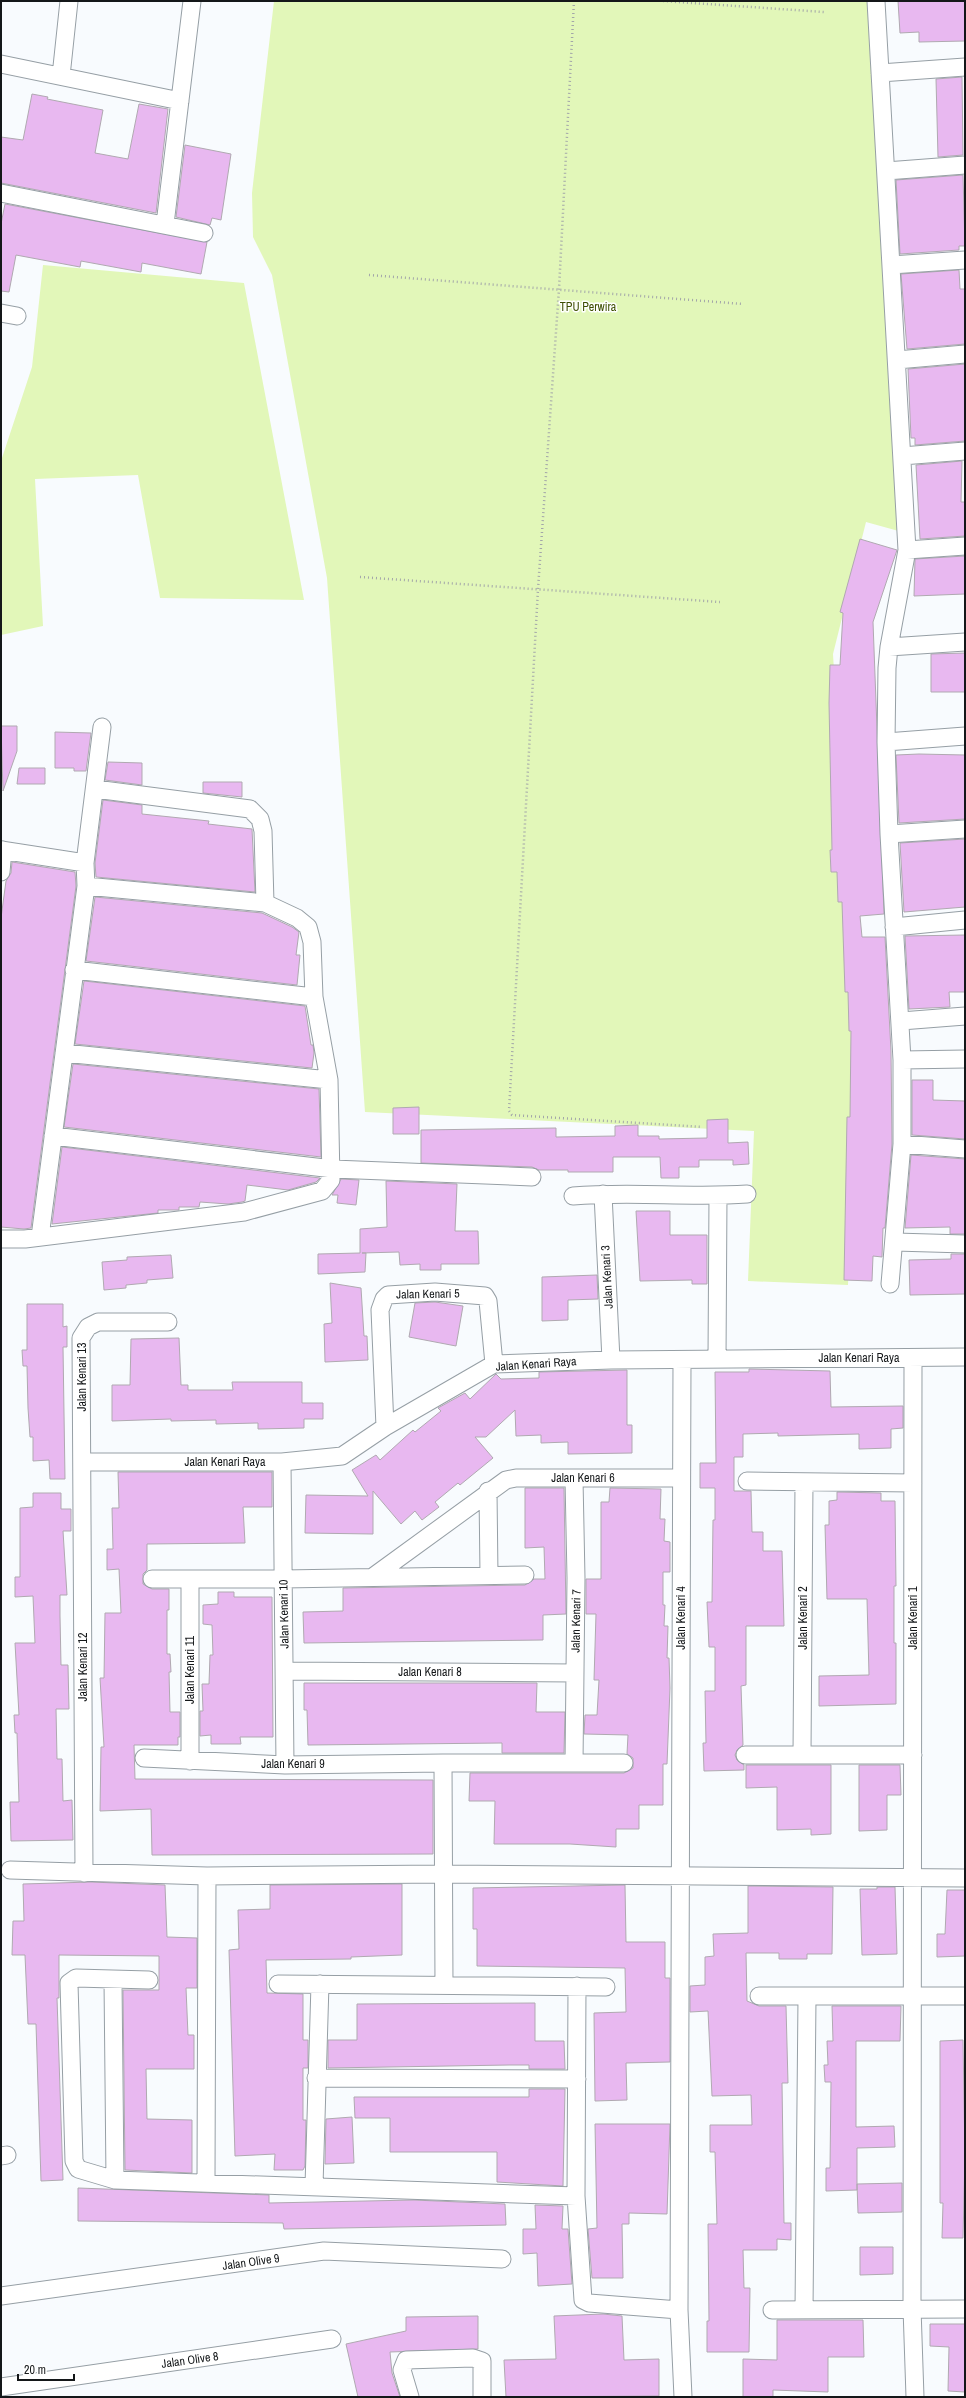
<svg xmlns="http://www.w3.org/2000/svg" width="966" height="2398" font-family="'Archivo Narrow',sans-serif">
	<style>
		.green { fill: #e2f7b9 }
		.building { fill: #e8b8f0; stroke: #b0a9b1 }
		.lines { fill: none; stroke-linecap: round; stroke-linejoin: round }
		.minor-casing { stroke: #969fa5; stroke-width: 19 }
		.path { stroke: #a3a6a9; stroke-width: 2.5; stroke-dasharray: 1 3; stroke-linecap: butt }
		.minor { stroke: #fff; stroke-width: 17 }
		.labels { text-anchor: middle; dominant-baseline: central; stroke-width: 3; stroke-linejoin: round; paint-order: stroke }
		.park-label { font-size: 12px; fill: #3d4e00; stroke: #fff }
		.street-label { font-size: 12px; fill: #141719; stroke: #fff }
	</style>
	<rect width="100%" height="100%" fill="#f8fbfe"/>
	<path class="green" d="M274,1H868L913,535L866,522L833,654L852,977L853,1143L848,1285L748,1281L754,1131L365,1112L327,578L272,275L253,237L252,193Z
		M43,265L244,283L304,600L160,598L138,475L35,479L43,626L1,635V461L32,367Z"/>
	<path class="building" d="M898,1H965V41L919,42V32L900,33Z
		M962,77L963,155L938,157L936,79Z
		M32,94L48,97L47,99L103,110L95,153L128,159L139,104L168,109L156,213L1,183V137L23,140Z
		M185,145L231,154L221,220L212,218L210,225L176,217Z
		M963,175L965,246H959V250L900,254L896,180Z
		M5,204L207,242L201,274L142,263L141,272L81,261L80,267L16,255L9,292L1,291V224Z
		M959,270L960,289H965V344L907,349L901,274Z
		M965,364V441L915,445V438H911L908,369Z
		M962,461L961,502H965V536L920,539L916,465Z
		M860,539L897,550L873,622L884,914L860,916L862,937H885L891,1051L892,1144L885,1228H883L882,1257L873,1256L872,1281L844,1280L847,1117H850L851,1031H849L848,992H845L842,902H838L837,872H831L830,850H832L829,703L830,665H840L843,613L840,612Z
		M965,556V594L914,596L915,559Z
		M965,653V692H931V654Z
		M1,726H17V751L3,791Z
		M55,732L91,733L86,771H74V768H55Z
		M919,754L965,755V819L899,823L896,755Z
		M108,762L142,763V785L105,780Z
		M19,768H45V784H17Z
		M203,782H242V797L203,793Z
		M103,800L142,805V814L209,821L208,824L252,829L255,892L96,877L95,863Z
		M965,839V907L904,912L900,843Z
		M12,862L75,872L76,886L31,1228L24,1229L1,1227V918L6,881L11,873Z
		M95,897L262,913L292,927L299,932L296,955H300L297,985L86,961Z
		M965,935V992H949L950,1007L909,1009L905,936Z
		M84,981L305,1006L311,1045H313L314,1053L312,1068L75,1044Z
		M73,1064L319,1089L321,1157L64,1127Z
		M912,1080H933V1100L965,1101V1139L912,1135Z
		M419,1107V1134H393V1108Z
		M728,1119V1143L748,1142L749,1164L733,1165V1160H699V1167H679V1178H661L660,1157H613V1172H568V1170H539L532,1167L421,1163V1130L556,1128V1137L615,1136V1126L638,1125V1136H659V1139L707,1138V1120Z
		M62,1147L320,1178L316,1182L288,1190L247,1185L245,1201L242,1202L228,1204L200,1202L199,1207H179V1210H158V1213L52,1224Z
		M911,1155L965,1159V1234H950V1227L905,1228Z
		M341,1179L359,1180L356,1205L337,1203L338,1195H332Z
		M386,1181L457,1184L455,1231H478L479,1264H441V1270H420V1264L400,1265L399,1252L362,1253H366L365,1272L318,1274V1254L360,1253V1229L387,1227Z
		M636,1211H670V1235H707V1284H692V1280L640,1281Z
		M951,1254H965V1294L910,1295L909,1260L951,1259Z
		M171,1255L173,1278L147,1280V1283L126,1285V1288L104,1290L102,1262L127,1260V1257Z
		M597,1275L598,1299L568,1300V1320L542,1321V1277Z
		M330,1283L361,1288L364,1336H367L368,1360L325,1362L324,1324L332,1323Z
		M435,1302L463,1306L456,1346L409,1337L415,1303Z
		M27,1304H63V1327L67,1326V1347H63L65,1479H50L49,1460L33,1461V1437H30L28,1408L27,1366H23L22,1350H27Z
		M179,1338L181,1385H188V1390H233L232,1382H302V1403H323V1419H304V1428L258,1429V1423L216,1424V1420L171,1421V1419L112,1421V1385H130L131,1339Z
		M749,1369L830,1371L831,1407L903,1406V1428L891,1429V1448L859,1449V1434L778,1436V1433L743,1434V1457H734V1491H751L752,1532H763V1551H782L784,1626H746V1685L741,1686L743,1745L737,1750L735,1755L737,1760L744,1765V1770L704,1771L703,1743H706L705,1691H715V1647H709L707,1602H712L713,1520H715V1488H700V1463H716L715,1372H749Z
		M627,1370V1425H632V1453L568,1454V1442L541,1443V1435L516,1436L515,1410L486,1437H475L493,1458L460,1485L458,1483L435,1502L439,1507L422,1520L415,1511L401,1524L373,1491V1534L305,1533L306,1495L368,1496L352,1470L376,1455L380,1460L413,1430L415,1432L441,1411L438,1408L465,1393L470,1399L496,1374L501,1379L539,1378V1372Z
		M118,1472H272V1507H243L245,1543L147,1544V1570L143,1574V1584L152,1589H169V1610H167V1654H170L171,1672H169L170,1712H180V1737H178V1745H134L135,1779L433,1780V1854L152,1855L151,1809L100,1811L101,1747H104L100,1678H104L105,1613H121L119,1569L107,1570V1549H113L112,1508H119Z
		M525,1488H564L566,1614L543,1615V1640L304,1643L303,1612L343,1611V1588L525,1585L534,1579H545L544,1547L525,1548Z
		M610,1488L661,1489L660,1519H665L664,1541L670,1542V1572H663V1605H665L664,1626H668L667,1658H669L670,1688L667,1764H663V1805H639V1829H616V1847L570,1844H494L495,1801H469L470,1773H624L633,1768V1758L627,1754L628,1735L584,1734L585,1715H597L599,1680H594L596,1614H586V1579H601V1502H609Z
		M837,1492L881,1493V1501H895L896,1586H894V1643H896V1704L819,1706V1676L869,1675L867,1599H827L825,1525H829V1501L837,1500Z
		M33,1493H61V1509H71V1531H63L67,1595H60V1616L61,1665H68L69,1709H56L57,1759H62L63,1801L72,1800L73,1840L11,1841L10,1802H19L17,1733H15L14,1715H19L15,1643H35L33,1596L15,1597V1577H20V1508L33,1507Z
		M218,1592H234V1597H272L273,1737H240L241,1744H211V1735L200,1736V1711H203L202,1684H209L210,1655H213L212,1625L203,1624V1605L218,1604Z
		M304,1683H537L536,1712H565L564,1753H502V1743L308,1745L307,1710H304Z
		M746,1765H831V1834L811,1835V1829L777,1830V1787L746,1788Z
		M859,1765H900L901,1795H887V1830L859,1831Z
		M91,1882L165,1885L167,1937L197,1938V1988H186L188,2035H194V2069H146L147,2119L192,2120V2173L125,2170L123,1990H159V1956L59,1955V1998H57L63,2180L41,2181L36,2024H28L25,1955H12L13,1921H24L23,1884Z
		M402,1884V1955L351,1957V1959L266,1960L267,1993L303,1994V2040H308V2068H303V2120H306L305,2166L303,2170H274L275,2154L235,2156L229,1950L239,1949L238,1910L270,1909V1885Z
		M625,1885L626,1942H665V1978H670V2062L626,2063L627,2100L595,2101L594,2013L626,2012L625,1968L477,1966V1929H473V1888Z
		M748,1886L833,1887L832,1954H807V1959H779V1953H746L747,2001L759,2006H786L788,2083H782L784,2223H791V2240L777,2239V2250H743L744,2288H750L749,2352H707V2321H709L708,2224H717L715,2152H710V2125H752L751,2095L712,2096L708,2011L690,2012V1986L705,1985V1957L714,1956L713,1934L748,1933Z
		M877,1887H895L897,1954L862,1955L860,1889H877Z
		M947,1890H965V1956L937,1957V1934H945Z
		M535,2003V2041H564L565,2069H529V2065H509L328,2068V2040H357V2004Z
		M832,2006H901L900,2041H856V2127L894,2126L895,2147L857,2148V2190L826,2191V2168H830L831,2082H825L824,2065H828L827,2041H833Z
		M963,2040L965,2156L963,2238H942L943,2203H940V2041Z
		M529,2089H565L563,2186L497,2182V2152H390V2118H355L354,2097H529Z
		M352,2117L354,2163L325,2164L326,2119Z
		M595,2124H670L667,2214L629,2213V2224H622L623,2278H592L588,2229L597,2228Z
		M902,2183V2212L858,2213L857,2184Z
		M78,2188L269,2195V2203L414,2200L505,2204L506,2225L284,2229L283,2223L78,2221Z
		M535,2205L563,2206L562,2229H568L572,2284L538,2286L537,2253L523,2254V2229H536Z
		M860,2247H893V2274L860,2275Z
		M603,2314L622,2316L624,2360L659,2359V2396L506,2397L504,2360L556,2359L554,2316Z
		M478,2316V2349L390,2352L392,2373L400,2397H358L346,2344L406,2331V2317Z
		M777,2320H863L864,2357H828V2392L773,2390V2397H743V2359L777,2360Z
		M930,2324H965V2392L948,2391L949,2347L930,2346Z"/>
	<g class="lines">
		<defs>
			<path id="minor" d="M876,1L907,550L889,647L887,668L886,742L889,834L902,1060V1144L890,1284
				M1,64L180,101
				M880,73L965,67
				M61,76L69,1
				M886,171L965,165
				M1,193L204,233
				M165,224L192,1
				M891,265L965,260
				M1,313L17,316
				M897,360L965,354
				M902,456L965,451
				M907,550L965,546
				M889,647L965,642
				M886,742L965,736
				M889,834L965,829
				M1,850L85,863
				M1,872L3,850
				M86,886L265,903
				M894,927L965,920
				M74,970L314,997
				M901,1021L965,1016
				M64,1053L329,1080
				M902,1060L965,1059
				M53,1136L333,1169L532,1177
				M902,1144L965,1149
				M603,1194L611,1360
				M573,1196C631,1191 689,1198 747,1194
				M40,1237L86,886L85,863L102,727
				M1,1239H25L244,1212L322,1191L331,1180L329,1080L314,997L312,942L308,927L297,918L265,903L263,831L260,819L250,809L95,789
				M895,1242L965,1244
				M913,1358L912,2308L915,2397
				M717,1359L718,1196
				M682,1361L679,2310L683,2397
				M385,1427L380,1310L384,1299L388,1295L435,1292L485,1296L488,1301L494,1364
				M83,1462H282L342,1456L385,1427L494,1364L611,1360L965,1357
				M282,1462L285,1765
				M747,1481L913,1483
				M488,1491L489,1575
				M374,1576L506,1480L516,1478H681
				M152,1579H283L525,1575
				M190,1579V1761
				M284,1671L575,1673
				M802,1754L804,1482
				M745,1755H913
				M144,1758L285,1765L443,1763H624
				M443,1763L444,1984
				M574,1763L576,1578L574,1479
				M10,1870L207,1876L444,1874L965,1878
				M84,1873L81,1338L88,1327L98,1322H168
				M113,1980L115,2180
				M149,1980L76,1978L69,1983L74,2161L78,2169L115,2180L576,2196
				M278,1984L606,1987
				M577,1986L576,2196L583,2300L589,2303L679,2310
				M759,1996H965
				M316,2078L577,2079
				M1,2156L7,2155
				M206,2183L207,1876
				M314,2186L320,1984
				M1,2296L324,2251L502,2259
				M772,2310L965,2309
				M804,2310L807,1998
				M1,2387L332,2339
				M410,2397L402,2370L406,2360L473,2358L482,2361V2397"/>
		</defs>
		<use href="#minor" class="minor-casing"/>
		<path class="path" d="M574,1L559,289L538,589L509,1111L512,1115L702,1127
			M663,1L824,12
			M369,275L743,304
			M360,577L720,602"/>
		<use href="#minor" class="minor"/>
	</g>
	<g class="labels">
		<g class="park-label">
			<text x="588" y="307">TPU Perwira</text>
		</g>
		<g class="street-label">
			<text transform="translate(607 1277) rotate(-93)">Jalan Kenari 3</text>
			<text transform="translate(428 1294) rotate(-1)">Jalan Kenari 5</text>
			<text x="859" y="1358">Jalan Kenari Raya</text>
			<text transform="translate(536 1364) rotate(-4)">Jalan Kenari Raya</text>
			<text transform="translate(82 1377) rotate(-90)">Jalan Kenari 13</text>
			<text x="225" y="1462">Jalan Kenari Raya</text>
			<text x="583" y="1478">Jalan Kenari 6</text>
			<text transform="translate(284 1614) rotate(-91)">Jalan Kenari 10</text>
			<text transform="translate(681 1618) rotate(-90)">Jalan Kenari 4</text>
			<text transform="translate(803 1618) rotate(-90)">Jalan Kenari 2</text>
			<text transform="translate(913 1618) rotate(-90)">Jalan Kenari 1</text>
			<text transform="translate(576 1621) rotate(-89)">Jalan Kenari 7</text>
			<text transform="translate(83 1667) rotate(-90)">Jalan Kenari 12</text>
			<text transform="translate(190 1670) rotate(-90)">Jalan Kenari 11</text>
			<text x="430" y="1672">Jalan Kenari 8</text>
			<text x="293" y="1764">Jalan Kenari 9</text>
			<text transform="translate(251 2262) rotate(-8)">Jalan Olive 9</text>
			<text transform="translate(190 2360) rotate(-8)">Jalan Olive 8</text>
		</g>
	</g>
	<rect width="966" height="2398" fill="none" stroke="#141719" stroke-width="4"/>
	<path d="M18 2374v6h56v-6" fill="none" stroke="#141719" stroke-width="2"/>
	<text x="24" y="2374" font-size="12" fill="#141719" stroke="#ffffff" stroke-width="3" paint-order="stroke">20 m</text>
</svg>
